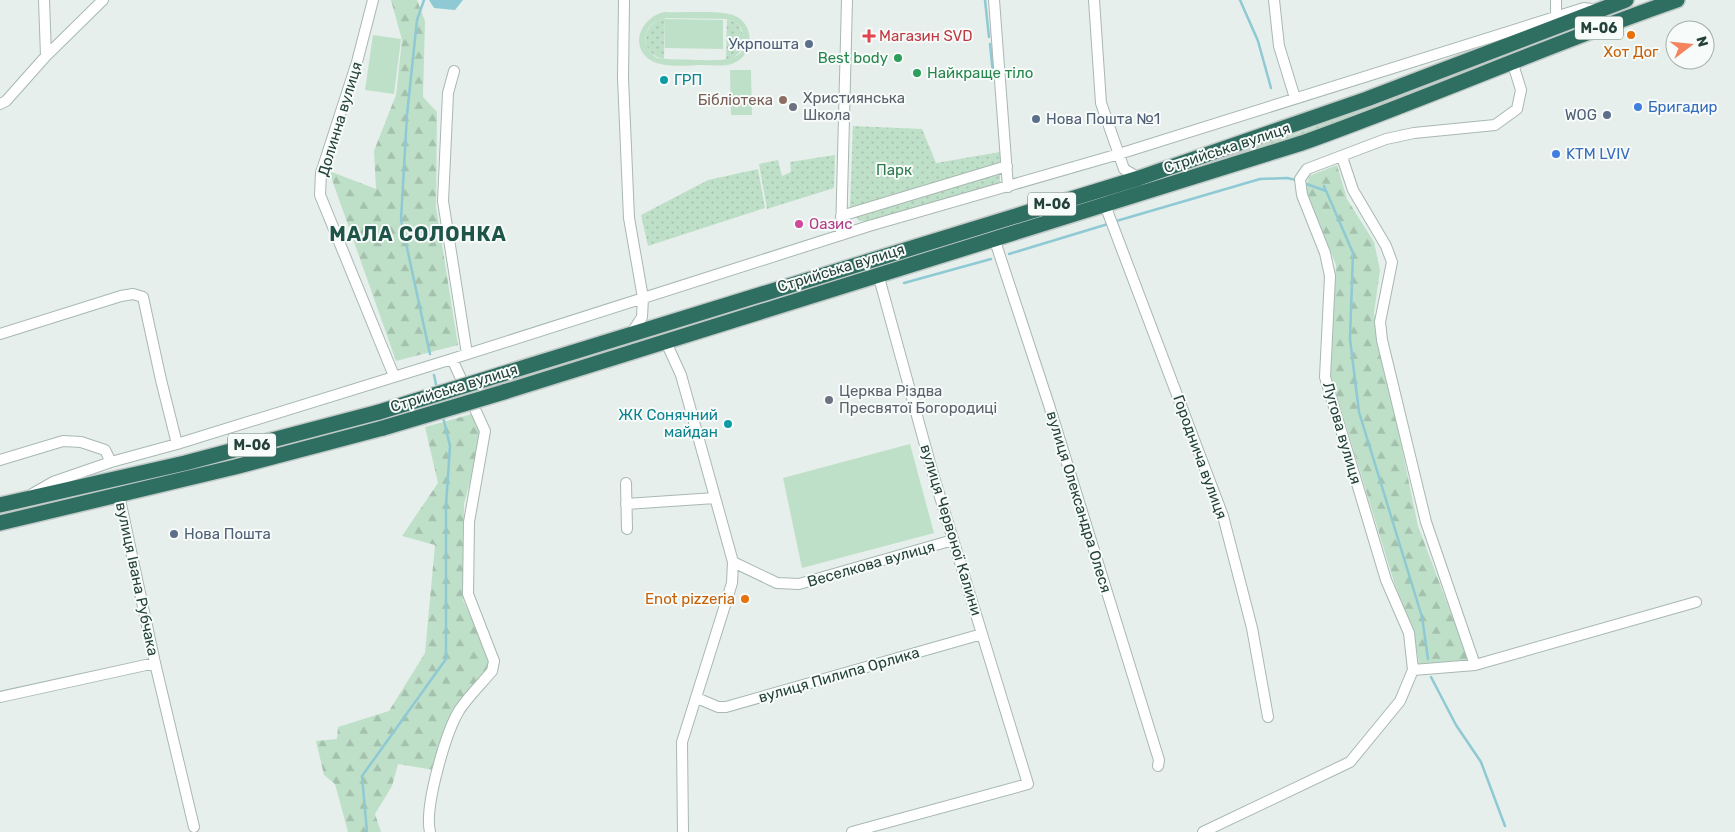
<svg xmlns="http://www.w3.org/2000/svg" width="1735" height="832" font-family="Rubik,sans-serif">
	<style>
		.grass { fill: url(#grass-dots) }
		.forest { fill: url(#forest-firs) }
		.pitch { fill: #bfe0c8; fill-rule: evenodd }
		.water { fill: #8ec9d4 }
		.lines { fill: none; stroke-linecap: round; stroke-linejoin: round }
		.stream { stroke: #8ec9d4; stroke-width: 2.5 }
		.minor-casing { stroke: #a8b8b2; stroke-width: 12 }
		.highway-casing { stroke: #c2cac8; stroke-width: 18 }
		.minor { stroke: #fff; stroke-width: 10 }
		.highway { stroke: #2f6f62; stroke-width: 15 }
		.highway-bridge-casing { stroke: #c2cac8; stroke-width: 18; stroke-linecap: butt }
		.highway-bridge { stroke: #2f6f62; stroke-width: 15 }
		.food-dot { fill: #e8710a; stroke: #f7fbf9; stroke-width: 2 }
		.health-dot { fill: #e0444e; stroke: #f7fbf9; stroke-width: 2 }
		.service-dot { fill: #5c6f8a; stroke: #f7fbf9; stroke-width: 2 }
		.leisure-dot { fill: #2e9e5b; stroke: #f7fbf9; stroke-width: 2 }
		.culture-dot { fill: #0f9aa8; stroke: #f7fbf9; stroke-width: 2 }
		.education-dot { fill: #8d6e63; stroke: #f7fbf9; stroke-width: 2 }
		.worship-dot { fill: #6b7280; stroke: #f7fbf9; stroke-width: 2 }
		.shop-dot { fill: #3f7fe0; stroke: #f7fbf9; stroke-width: 2 }
		.hotel-dot { fill: #d1479c; stroke: #f7fbf9; stroke-width: 2 }
		.labels { text-anchor: middle; dominant-baseline: central; stroke-width: 4; stroke-linejoin: round; paint-order: stroke }
		.shield { fill: #f7fbf9; stroke: #637a73; stroke-width: 1 }
		.shield-label { font-size: 14px; font-weight: bold; fill: #24423a }
		.health-label { font-size: 15px; fill: #be3a42; stroke: #f7fbf9; text-anchor: start }
		.service-label { font-size: 15px; fill: #4e5e75; stroke: #f7fbf9; text-anchor: end }
		.food-label { font-size: 15px; fill: #c56008; stroke: #f7fbf9 }
		.leisure-label { font-size: 15px; fill: #27864d; stroke: #f7fbf9; text-anchor: end }
		.culture-label { font-size: 15px; fill: #0d838f; stroke: #f7fbf9; text-anchor: start }
		.worship-label { font-size: 15px; fill: #5b616d; stroke: #f7fbf9; text-anchor: start }
		.education-label { font-size: 15px; fill: #785e54; stroke: #f7fbf9; text-anchor: end }
		.shop-label { font-size: 15px; fill: #366cbe; stroke: #f7fbf9; text-anchor: start }
		.street-label { font-size: 15px; fill: #24423a; stroke: #f7fbf9 }
		.park-label { font-size: 15px; fill: #2d7a4b; stroke: #f7fbf9 }
		.hotel-label { font-size: 15px; fill: #b23c85; stroke: #f7fbf9; text-anchor: start }
		.district-label { font-size: 20px; font-weight: bold; letter-spacing: 1px; fill: #1f5548; stroke: #f7fbf9 }
	</style>
	<defs>
		<pattern id="grass-dots" width="8" height="8" patternUnits="userSpaceOnUse" patternTransform="scale(1.25)"><rect width="8" height="8" fill="#bfe0c8"/><path d="M2 2h.1M6 6h.1" fill="none" stroke="#a4c1ad" stroke-width="1.8" stroke-linecap="round"/></pattern>
		<pattern id="forest-firs" width="22" height="20" patternUnits="userSpaceOnUse" patternTransform="scale(1.25)"><rect width="22" height="20" fill="#bfe0c8"/><path d="M5 1l3.5 6h-7zM16 11l3.5 6h-7z" fill="#a4c1ad"/></pattern>
	</defs>
	<rect width="100%" height="100%" fill="#e6efeb"/>
	<path class="grass" d="M665,18L664,59C638,54 640,23 665,18Z
		M727,19L738,24L744,36C744,49 739,57 726,60Z
		M1442,78L1444,83L1300,138L902,261L901,256L1299,133Z
		M853,126L922,129L936,163L1000,152V182L869,221H859L850,207Z
		M835,155L834,188L767,209L759,164L778,160L782,176L791,172L790,162Z
		M758,169L765,208L648,246L641,215L708,180Z
		M895,258L896,262L502,384L501,381Z
		M373,420L374,424L246,459L0,516V511Z"/>
	<path class="forest" d="M391,0H417L425,21L423,97L437,112L436,207L458,345L396,361L329,171L376,189L374,151L396,95L402,40Z
		M1337,165L1347,199L1374,242L1380,270L1374,313L1418,526L1469,661L1419,664L1414,633L1394,582L1330,373L1336,265L1306,190L1309,176Z
		M472,414L483,433L464,504L463,600L487,651L489,669L455,711L434,770L398,764L392,786L375,814L381,832H348L335,784L324,775L316,741L337,739L338,727L389,711L425,653L435,545L402,536L438,483L425,427Z"/>
	<path class="pitch" d="M664,12C681,13 718,10 733,15C755,23 755,54 734,63C725,67 714,65 704,65C689,65 668,68 654,62C628,50 639,18 664,12ZM665,18L727,19L738,24L742,30C754,64 718,60 696,60C683,59 670,60 657,58C638,46 643,22 665,18Z
		M665,19L723,20V49L665,48Z
		M373,35L401,39L394,94L365,90Z
		M730,70H751L752,115H731Z
		M910,444L934,533L802,568L783,478Z"/>
	<path class="water" d="M429,0H463L455,10L434,8Z"/>
	<g class="lines">
		<path class="stream" d="M424,0L417,20L407,115L401,220L430,354
			M985,0L989,37
			M1240,0L1258,41L1271,88
			M990,44L993,74
			M1304,183L1326,191
			M1324,186L1353,253L1350,339L1359,412L1422,617L1428,659
			M1113,222L1260,179L1287,178L1296,180
			M1009,254L1108,224
			M904,283L991,259
			M434,375L437,389
			M1431,677L1456,725L1481,762L1505,826
			M367,832L362,776L446,659V505L450,446L443,417"/>
		<defs>
			<path id="minor" d="M44,0L46,56
				M373,0L357,62L321,173L320,195L394,376
				M624,0L623,78L629,218L643,298L642,317L631,334
				M994,0L1008,187
				M1094,0L1101,103L1124,169L1139,178
				M1274,0L1279,46L1295,98
				M1556,0V16
				M454,71L448,93L443,201L467,354
				M0,104L6,101L46,56L103,0
				M1342,157L1353,190L1386,246L1392,262L1380,322L1382,340L1426,522L1475,665L1413,670
				M1105,205L1223,516L1252,628L1268,717
				M841,216L1007,166
				M841,235L847,0
				M994,238L1049,405L1159,760L1158,766
				M0,334L121,296L133,294L143,297L161,380L177,444
				M665,340L681,375L733,562L732,583L682,742L683,832
				M0,460L63,441L81,442L105,450L111,462
				M626,483L627,529
				M32,494L53,482L111,462L177,444L452,359L869,226L1119,154L1584,8L1597,10
				M119,495L155,663L194,827
				M626,504L715,498
				M733,562L777,583L799,584L953,540
				M1475,665L1696,602
				M1413,670L1409,633L1386,580L1325,377L1330,276L1325,253L1302,195L1300,179L1307,169L1386,139L1414,133L1495,125L1517,109L1521,90L1512,61
				M0,697L155,663
				M697,698L718,707H726L982,634
				M430,832C424,807 446,731 460,709C469,696 482,683 492,671L494,661L468,594L469,522L485,431L452,359
				M852,832L1028,784L933,474L878,274
				M1203,832L1350,762L1400,701L1413,670"/>
			<path id="highway" d="M499,375L1139,178L1367,99L1626,0
				M504,392L1302,143C1428,98 1550,44 1677,0
				M0,505L185,463L379,412
				M0,523L235,467L383,428"/>
		</defs>
		<use href="#minor" class="minor-casing"/>
		<use href="#highway" class="highway-casing"/>
		<use href="#minor" class="minor"/>
		<use href="#highway" class="highway"/>
		<defs>
			<path id="highway-bridge" d="M379,412L499,375
				M383,428L504,392"/>
		</defs>
		<use href="#highway-bridge" class="highway-bridge-casing"/>
		<use href="#highway-bridge" class="highway-bridge"/>
	</g>
	<g class="food-dot">
		<circle cx="1631" cy="35" r="5"/>
		<circle cx="745" cy="599" r="5"/>
	</g>
	<path class="health-dot" d="M866.5 28.5h5v5h5v5h-5v5h-5v-5h-5v-5h5z"/>
	<g class="service-dot">
		<circle cx="809" cy="44" r="5"/>
		<circle cx="1607" cy="115" r="5"/>
		<circle cx="1036" cy="119" r="5"/>
		<circle cx="174" cy="534" r="5"/>
	</g>
	<g class="leisure-dot">
		<circle cx="898" cy="58" r="5"/>
		<circle cx="917" cy="73" r="5"/>
	</g>
	<g class="culture-dot">
		<circle cx="664" cy="80" r="5"/>
		<circle cx="728" cy="424" r="5"/>
	</g>
	<circle class="education-dot" cx="783" cy="100" r="5"/>
	<g class="worship-dot">
		<circle cx="793" cy="107" r="5"/>
		<circle cx="829" cy="400" r="5"/>
	</g>
	<g class="shop-dot">
		<circle cx="1638" cy="107" r="5"/>
		<circle cx="1556" cy="154" r="5"/>
	</g>
	<circle class="hotel-dot" cx="799" cy="224" r="5"/>
	<g class="labels">
		<g class="shield">
			<rect x="1575" y="16.5" width="48" height="23" rx="4"/>
			<rect x="1028" y="192.5" width="48" height="23" rx="4"/>
			<rect x="228" y="433.5" width="48" height="23" rx="4"/>
		</g>
		<g class="shield-label">
			<text x="1599" y="28">М-06</text>
			<text x="1052" y="204">М-06</text>
			<text x="252" y="445">М-06</text>
		</g>
		<g class="health-label">
			<text x="879" y="36">Магазин SVD</text>
		</g>
		<g class="service-label">
			<text x="799" y="44">Укрпошта</text>
			<text x="1597" y="115">WOG</text>
			<text x="1046" y="119" text-anchor="start">Нова Пошта №1</text>
			<text x="184" y="534" text-anchor="start">Нова Пошта</text>
		</g>
		<g class="food-label">
			<text x="1631" y="52">Хот Дог</text>
			<text x="735" y="599" text-anchor="end">Enot pizzeria</text>
		</g>
		<g class="leisure-label">
			<text x="888" y="58">Best body</text>
			<text x="927" y="73" text-anchor="start">Найкраще тіло</text>
		</g>
		<g class="culture-label">
			<text x="674" y="80">ГРП</text>
			<text x="718" y="415" text-anchor="end">ЖК Сонячний<tspan x="718" dy="17">майдан</tspan></text>
		</g>
		<g class="worship-label">
			<text x="803" y="98">Християнська<tspan x="803" dy="17">Школа</tspan></text>
			<text x="839" y="391">Церква Різдва<tspan x="839" dy="17">Пресвятої Богородиці</tspan></text>
		</g>
		<g class="education-label">
			<text x="773" y="100">Бібліотека</text>
		</g>
		<g class="shop-label">
			<text x="1648" y="107">Бригадир</text>
			<text x="1566" y="154">KTM LVIV</text>
		</g>
		<g class="street-label">
			<text transform="translate(340 119) rotate(-73)">Долинна вулиця</text>
			<text transform="translate(1227 148) rotate(-18)">Стрийська вулиця</text>
			<text transform="translate(841 268) rotate(-17)">Стрийська вулиця</text>
			<text transform="translate(454 388) rotate(-17)">Стрийська вулиця</text>
			<text transform="translate(1342 433) rotate(74)">Лугова вулиця</text>
			<text transform="translate(1200 457) rotate(70)">Городнича вулиця</text>
			<text transform="translate(1079 502) rotate(73)">вулиця Олександра Олеся</text>
			<text transform="translate(951 530) rotate(73)">вулиця Червоної Калини</text>
			<text transform="translate(871 564) rotate(-16)">Веселкова вулиця</text>
			<text transform="translate(137 579) rotate(78)">вулиця Івана Рубчака</text>
			<text transform="translate(839 675) rotate(-16)">вулиця Пилипа Орлика</text>
		</g>
		<g class="park-label">
			<text x="894" y="170">Парк</text>
		</g>
		<g class="hotel-label">
			<text x="809" y="224">Оазис</text>
		</g>
		<g class="district-label">
			<text x="418" y="234">МАЛА СОЛОНКА</text>
		</g>
	</g>
	<g transform="translate(1690 45) rotate(74)"><circle r="24" fill="#f7fbf9" stroke="#a3b1ad"/>
	<path d="M0-4L9 19L0 12L-9 19Z" fill="#f4845f"/>
	<text y="-8" font-size="14" font-weight="bold" text-anchor="middle" fill="#24423a">N</text>
	</g>
</svg>
